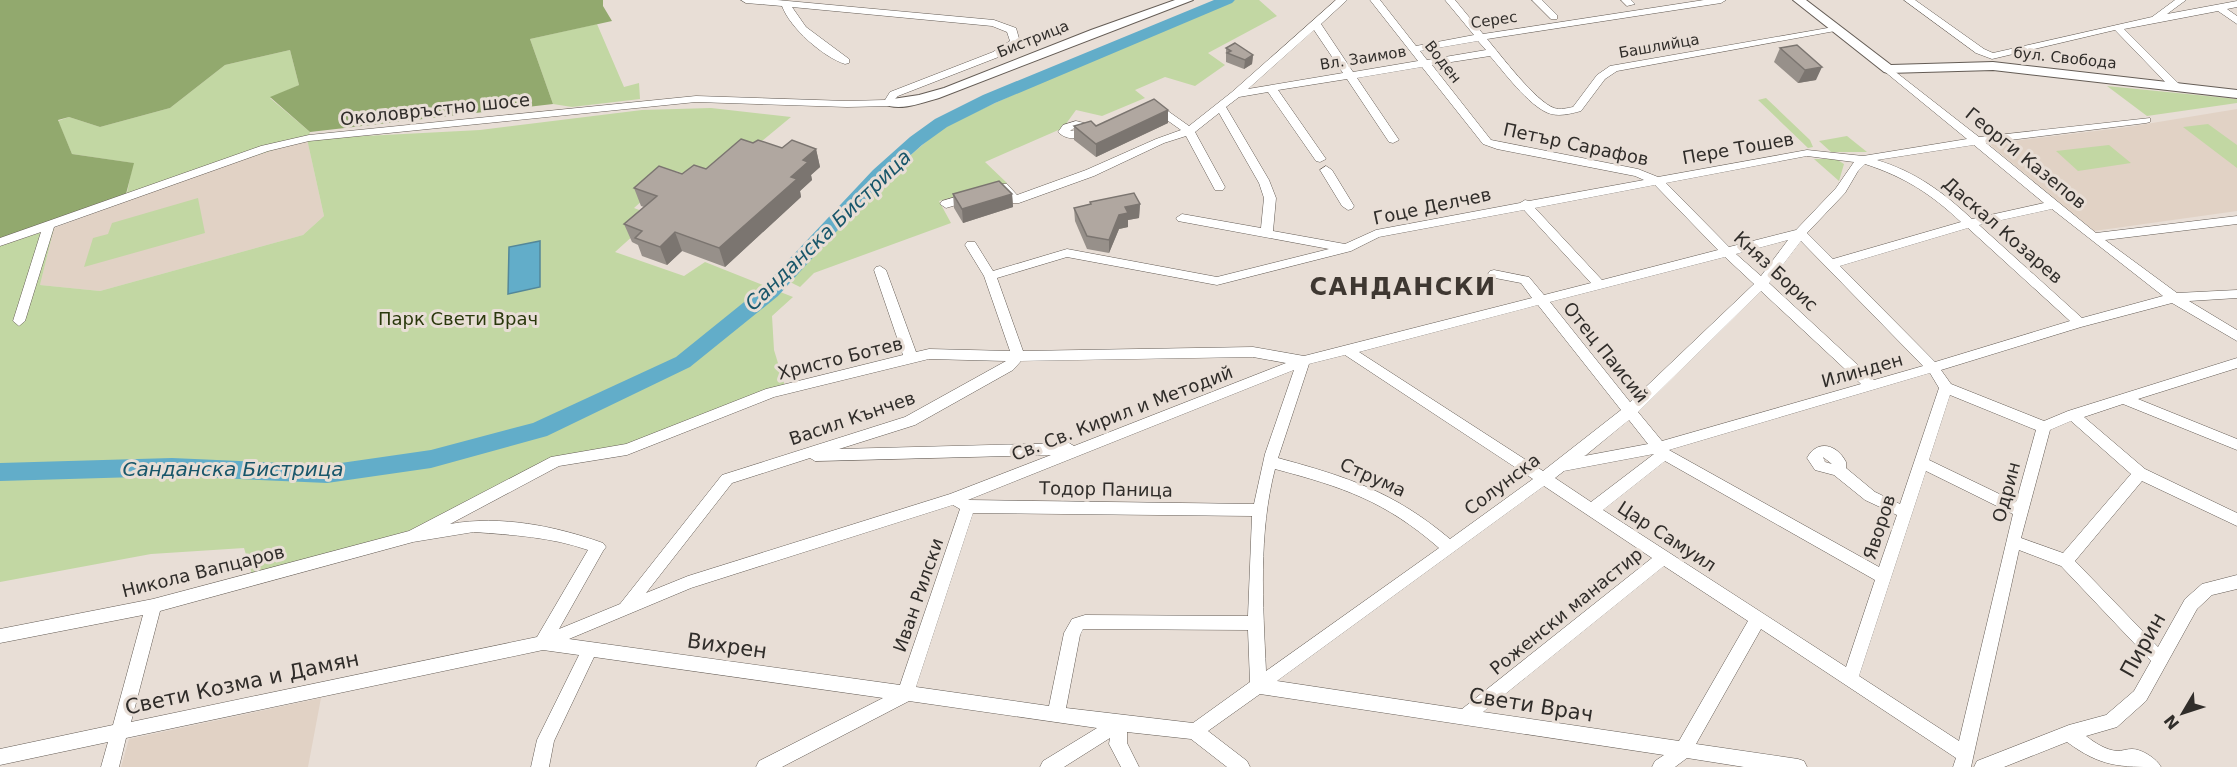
<svg xmlns="http://www.w3.org/2000/svg" width="2237" height="767" font-family="'DejaVu Sans',sans-serif">
	<style>
		.built { fill: #e1d2c5 }
		.green { fill: #c2d7a3 }
		.forest { fill: #92a96e }
		.water { fill: #62adc9; stroke: #538799; stroke-width: 1.5 }
		.lines { fill: none; stroke-linecap: round; stroke-linejoin: round }
		.river { fill: #62adc9; fill-rule: evenodd }
		.minor-casing { stroke: #645c55; stroke-width: 1 }
		.tertiary-casing { stroke: #645c55; stroke-width: 2 }
		.minor { fill: #fff; fill-rule: evenodd }
		.tertiary { fill: #fff; fill-rule: evenodd }
		.wall { fill: #97908a }
		.shaded-wall { fill: #7b7570 }
		.building { fill: #b0a7a0; stroke: #7b7570; stroke-width: 1.5 }
		.labels { text-anchor: middle; dominant-baseline: central; stroke-width: 6; stroke-linejoin: round; paint-order: stroke }
		.far-street-label { font-size: 15px; fill: #302d2a; stroke: #e8ded6 }
		.street-label { font-size: 18px; fill: #302d2a; stroke: #e8ded6 }
		.park-label { font-size: 18px; fill: #2a380c; stroke: #e8ded6 }
		.water-label { font-size: 20px; font-style: italic; fill: #18566a; stroke: #e8ded6 }
		.near-street-label { font-size: 21px; fill: #302d2a; stroke: #e8ded6 }
		.district-label { font-size: 24px; font-weight: bold; letter-spacing: 1.5px; fill: #3e3731; stroke: #e8ded6 }
	</style>
	<rect width="100%" height="100%" fill="#e8ded6"/>
	<path class="built" d="M2237,109V211L2094,231L1989,144L2128,127Z
		M307,139L324,216L303,235L100,291L40,285L54,228L255,154Z
		M321,698L308,767H121L129,739Z"/>
	<path class="green" d="M1235,0H1259L1277,16L1208,53L1225,65L1195,86L1165,77L1135,90L1145,98L1102,116L1076,110L1063,128L985,162L1007,183L939,201L951,223L814,273L800,287L786,280L850,208L943,127L1112,49Z
		M597,24L624,87L639,83L640,99L572,107L553,104L530,39Z
		M290,50L299,85L270,98L310,132L308,139L480,130L642,110L711,108L791,117L711,183L676,171L634,208L655,216L615,252L684,276L705,262L793,297L772,316L774,350L785,386L632,446L554,460L408,536L252,574L244,548L151,554L0,582V246L54,228L40,285L100,291L303,235L324,216L307,139L126,198L133,163L72,154L58,121L69,117L100,127L170,108L225,65Z
		M2107,86L2237,99V103L2147,116Z
		M1766,98L1810,140L1813,147L1808,148L1758,100Z
		M2208,124L2237,145V168L2183,127Z
		M1847,136L1867,152H1831L1819,141Z
		M2109,145L2131,163L2078,171L2056,151Z
		M1814,159H1836L1844,164L1839,181Z
		M198,198L205,233L84,267L93,238L108,234L112,223Z"/>
	<path class="forest" d="M0,0H603V6L612,21L530,39L553,104L310,132L270,97L299,85L290,50L225,65L170,108L100,127L69,117L58,120L72,154L134,163L126,194L0,240Z"/>
	<path class="water" d="M540,241V287L508,294L509,247Z"/>
	<g class="lines">
		<path class="river" d="M1214,0H1235L1232,3L995,103L947,127L922,145L885,178L778,296L690,367L547,436L431,468L327,483L172,476L0,481V463L172,458L327,465L431,450L533,423L676,357L764,286L873,170L910,137L935,119L983,95Z"/>
		<defs>
			<path id="minor" d="M741,0H777L994,20L1016,28L1020,42L1001,56L898,96L895,99L896,103L891,106L847,107L696,102L309,141L268,151L54,227L25,321L19,326L13,321L41,232L0,246V238L261,146L309,135L696,96L847,101L885,100L890,92L993,52L1010,41L1007,32L992,26L792,7L806,27L849,59V63L845,64C823,57 790,28 782,6L746,3Z
				M1336,0H1347L1321,24L1353,72L1418,61L1370,0H1380L1416,46L1474,35L1445,0H1455L1483,34L1704,0H1726L1721,3L1487,39C1500,54 1535,101 1554,108C1560,110 1568,108 1573,107L1597,75L1610,66L1839,26L1840,28L1835,31L1617,71L1605,79L1581,111C1570,114 1558,117 1548,113C1528,105 1504,72 1490,56L1432,65L1491,140L1638,169L1658,177L1807,150L1863,156L1967,139L1884,71L1883,69L1888,66L1979,137L2150,118V122L2146,123L1986,143L2096,233L2237,216V224L2105,240L2177,293L2237,290V298L2189,301L2237,330V341L2172,303L2081,327L1941,370L1951,384L2044,421L2068,411L2237,358V368L2138,399L2237,439V450L2123,404L2084,417L2145,469L2237,513V526L2142,481L2075,561L2158,647L2185,599L2202,584L2237,575V589L2212,595L2197,609L2146,701L2117,727L2086,736C2095,743 2106,750 2117,751C2122,751 2127,749 2132,749C2142,749 2157,759 2161,767C2119,767 2101,767 2067,742L2004,767H1974L1977,761L2069,725L2106,715L2134,691L2151,661L2061,566L2019,550L1971,767H1953L1956,758L1761,629L1696,744L1798,759L1804,761L1807,767H1744L1687,758L1675,767H1652L1655,761L1664,755L1260,694L1208,731L1247,761L1250,767H1227L1191,739L1127,732V743L1139,767H1121L1109,744L1110,738L1064,767H1040L1043,761L1097,728L909,701L782,767H756L759,761L883,698L594,657L554,741L549,767H531L537,740L579,655L543,650L126,738L119,767H101L108,742L0,765V749L113,725L143,615L0,643V629L153,599L409,531L551,457L626,444L766,389L903,355L874,270L876,267L880,266L886,270L916,352L929,349L1010,351L984,276L965,245L967,242H975L993,271L1067,249L1217,277L1329,249L1178,221L1176,218L1182,214L1261,228L1264,198L1259,183L1219,113L1195,132L1225,187L1223,190H1215L1186,136L1164,143L1094,176L1019,203H1011L1000,191L993,188L999,184H1007L1017,195L1086,170L1156,139L1181,130L1150,108V104H1158L1189,126L1232,92ZM1314,30L1343,73L1248,89ZM1478,41L1486,50L1427,60L1420,51ZM1422,67L1483,144L1497,149L1635,176L1644,180L1529,201L1525,200L1520,203L1376,230L1345,244L1273,231L1276,198L1269,180L1226,107L1239,97L1268,92L1316,161L1320,162L1326,159L1278,90L1347,79L1389,142L1393,143L1399,140L1357,78ZM1974,145L2044,203L1972,219C1943,192 1916,172 1877,160ZM1807,156L1854,162L1836,188L1796,230L1729,247L1666,183ZM1865,164C1905,177 1931,194 1961,222L1833,259L1807,233L1845,193L1858,171ZM1655,185L1718,250L1602,280L1535,208ZM2052,209L2163,296L2082,318L1979,225ZM1524,210L1591,283L1544,295L1529,277L1494,270L1490,271L1488,274L1490,277L1521,283L1532,298L1304,356L1253,347L1023,351L997,278L1067,257L1217,285L1351,251L1379,237ZM1968,228L2070,321L1935,362L1840,266ZM1788,240L1761,276L1736,254ZM1801,241L1923,366L1874,380L1769,283ZM1725,257L1754,284L1630,402L1550,302ZM1761,291L1861,384L1662,441L1638,412ZM1538,305L1621,410L1543,471L1359,352ZM1345,355L1533,479L1450,539C1394,492 1348,477 1278,458L1309,364ZM1253,357L1286,363L1074,446L1069,443L839,449L915,425L1013,370L1021,361ZM929,359L1006,361L905,417L722,475L620,604L559,629L603,551L606,547L603,543C555,526 501,515 450,524L559,466L627,455L774,397ZM1294,370L1265,454L1254,504L968,500ZM1930,373L1939,388L1900,504L1875,492L1846,468V462C1837,444 1817,439 1807,458L1815,470L1834,475L1865,500L1897,515L1879,567L1669,450ZM1950,395L2036,430L2016,502L1929,460ZM1629,420L1648,444L1584,456L1586,455ZM2071,421L2131,474L2063,553L2021,538L2050,430ZM1654,454L1591,502L1555,478L1564,471ZM1051,455L950,494L688,576L646,593L732,483L810,458L815,461ZM1823,457L1832,464L1825,462ZM1665,461L1875,580L1846,667L1603,510ZM1275,469C1343,487 1385,501 1439,548L1266,671C1263,604 1258,534 1275,469ZM1926,471L2013,514L1959,741L1859,676ZM1544,486L1652,558L1462,709L1277,681ZM953,505L960,509L900,685L569,639L691,588ZM973,513L1252,516L1248,616L1085,615L1072,619L1064,633L1049,706L916,687ZM474,532C513,535 551,537 588,550L537,637L131,722L160,611L413,542ZM1664,566L1748,621L1679,741L1483,712ZM1083,629L1248,630L1250,682L1193,723L1066,708L1080,635Z
				M1532,0H1542L1557,15V19H1551Z
				M1621,0H1631L1635,4L1627,6Z
				M1904,0H1915L1984,49L1993,53L2152,17L2175,0H2186L2167,14L2237,1V7L2227,9L2237,16V24L2218,11L2124,29L2179,84V88H2171L2115,30L1992,59L1976,53Z
				M1076,121L1088,124L1096,129C1086,138 1069,143 1058,132L1063,125ZM1074,128L1081,129L1070,131Z
				M1326,166L1332,170L1354,206L1352,209L1348,210L1342,206L1320,170Z
				M969,193L973,194L975,197L973,200L946,208L940,204L942,201Z"/>
			<path id="tertiary" d="M1175,0H1193L939,98C925,102 896,113 884,103L886,100L919,95L944,88L1091,30Z
				M1793,0H1806L1891,65L1993,62L2237,90V98L1993,70L1888,73L1884,72Z"/>
		</defs>
		<use href="#minor" class="minor-casing"/>
		<use href="#tertiary" class="tertiary-casing"/>
		<use href="#minor" class="minor"/>
		<use href="#tertiary" class="tertiary"/>
	</g>
	<path class="wall" d="M1797,45L1816,80L1798,83L1774,62L1780,48Z
		M1226,48L1253,55L1252,64L1244,69L1226,62Z
		M1168,110V123L1096,157L1074,140V126H1096Z
		M753,143L782,148L816,149L820,167L811,175L812,180L800,191L801,197L725,267L682,251L667,265L642,256L638,245L632,242L624,224L644,207L641,206L634,188L682,174L706,169Z
		M953,194H1012L1013,207L963,223L954,208Z
		M1090,202L1140,204L1139,218L1128,220V227L1119,229L1109,253L1087,249L1075,221L1074,208L1090,205Z"/>
	<path class="shaded-wall" d="M1253,55L1252,64L1244,69L1245,60Z
		M1822,67L1816,80L1798,83L1805,70Z
		M1168,110V123L1096,157V144Z
		M816,149L820,167L811,175L812,180L800,191L801,197L725,267L719,248L803,160Z
		M1012,194L1013,207L963,223L962,209Z
		M1140,204L1139,218L1128,220V227L1119,229L1109,253V240L1119,215L1125,207Z
		M675,232L682,251L667,265L660,247Z"/>
	<path class="building" d="M1235,43L1253,55L1245,60L1227,53L1231,51L1226,48Z
		M1797,45L1822,67L1805,70L1780,48Z
		M1154,99L1168,110L1096,144L1074,126L1091,121L1096,126Z
		M741,139L753,143L758,140L782,148L792,140L816,149L803,160L808,162L791,177L797,179L719,248L675,232L660,247L635,238L642,231L624,224L657,196L634,188L659,166L682,174L694,165L706,169Z
		M999,181L1012,194L962,209L953,194Z
		M1134,193L1140,204L1125,207L1128,213L1119,215L1109,240L1087,236L1074,208L1091,204L1090,202Z"/>
	<g class="labels">
		<g class="far-street-label">
			<text transform="translate(1494 20) rotate(-8)">Серес</text>
			<text transform="translate(1033 39) rotate(-22)">Бистрица</text>
			<text transform="translate(1659 46) rotate(-10)">Башлийца</text>
			<text transform="translate(1363 58) rotate(-9)">Вл. Заимов</text>
			<text transform="translate(2065 58) rotate(6)">бул. Свобода</text>
			<text transform="translate(1443 62) rotate(52)">Воден</text>
		</g>
		<g class="street-label">
			<text transform="translate(435 109) rotate(-6)">Околовръстно шосе</text>
			<text transform="translate(1576 144) rotate(12)">Петър Сарафов</text>
			<text transform="translate(1738 148) rotate(-10)">Пере Тошев</text>
			<text transform="translate(2026 158) rotate(39)">Георги Казепов</text>
			<text transform="translate(1432 206) rotate(-12)">Гоце Делчев</text>
			<text transform="translate(2003 230) rotate(41)">Даскал Козарев</text>
			<text transform="translate(1776 271) rotate(43)">Княз Борис</text>
			<text transform="translate(1606 352) rotate(51)">Отец Паисий</text>
			<text transform="translate(840 358) rotate(-14)">Христо Ботев</text>
			<text transform="translate(1862 370) rotate(-16)">Илинден</text>
			<text transform="translate(1122 413) rotate(-21)">Св. Св. Кирил и Методий</text>
			<text transform="translate(852 418) rotate(-19)">Васил Кънчев</text>
			<text transform="translate(1373 477) rotate(24)">Струма</text>
			<text transform="translate(1502 484) rotate(-37)">Солунска</text>
			<text transform="translate(1106 489) rotate(1)">Тодор Паница</text>
			<text transform="translate(2006 492) rotate(-75)">Одрин</text>
			<text transform="translate(1879 527) rotate(-72)">Яворов</text>
			<text transform="translate(1667 536) rotate(33)">Цар Самуил</text>
			<text transform="translate(203 571) rotate(-14)">Никола Вапцаров</text>
			<text transform="translate(918 595) rotate(-71)">Иван Рилски</text>
			<text transform="translate(1566 611) rotate(-39)">Роженски манастир</text>
		</g>
		<g class="park-label">
			<text x="458" y="318">Парк Свети Врач</text>
		</g>
		<g class="water-label">
			<text transform="translate(828 230) rotate(-44)">Санданска Бистрица</text>
			<text x="233" y="469">Санданска Бистрица</text>
		</g>
		<g class="near-street-label">
			<text transform="translate(2143 645) rotate(-61)">Пирин</text>
			<text transform="translate(727 646) rotate(8)">Вихрен</text>
			<text transform="translate(242 683) rotate(-12)">Свети Козма и Дамян</text>
			<text transform="translate(1531 705) rotate(9)">Свети Врач</text>
		</g>
		<g class="district-label">
			<text x="1403" y="287">САНДАНСКИ</text>
		</g>
	</g>
	<g transform="translate(2183 713) rotate(231)" stroke="#e8ded6" stroke-width="4.5" paint-order="stroke">
	<path d="M0-4.5L10 22L0 15L-10 22Z" fill="#302d2a"/>
	<text y="-9" font-size="16" font-weight="bold" text-anchor="middle" fill="#302d2a">N</text>
	</g>
</svg>
